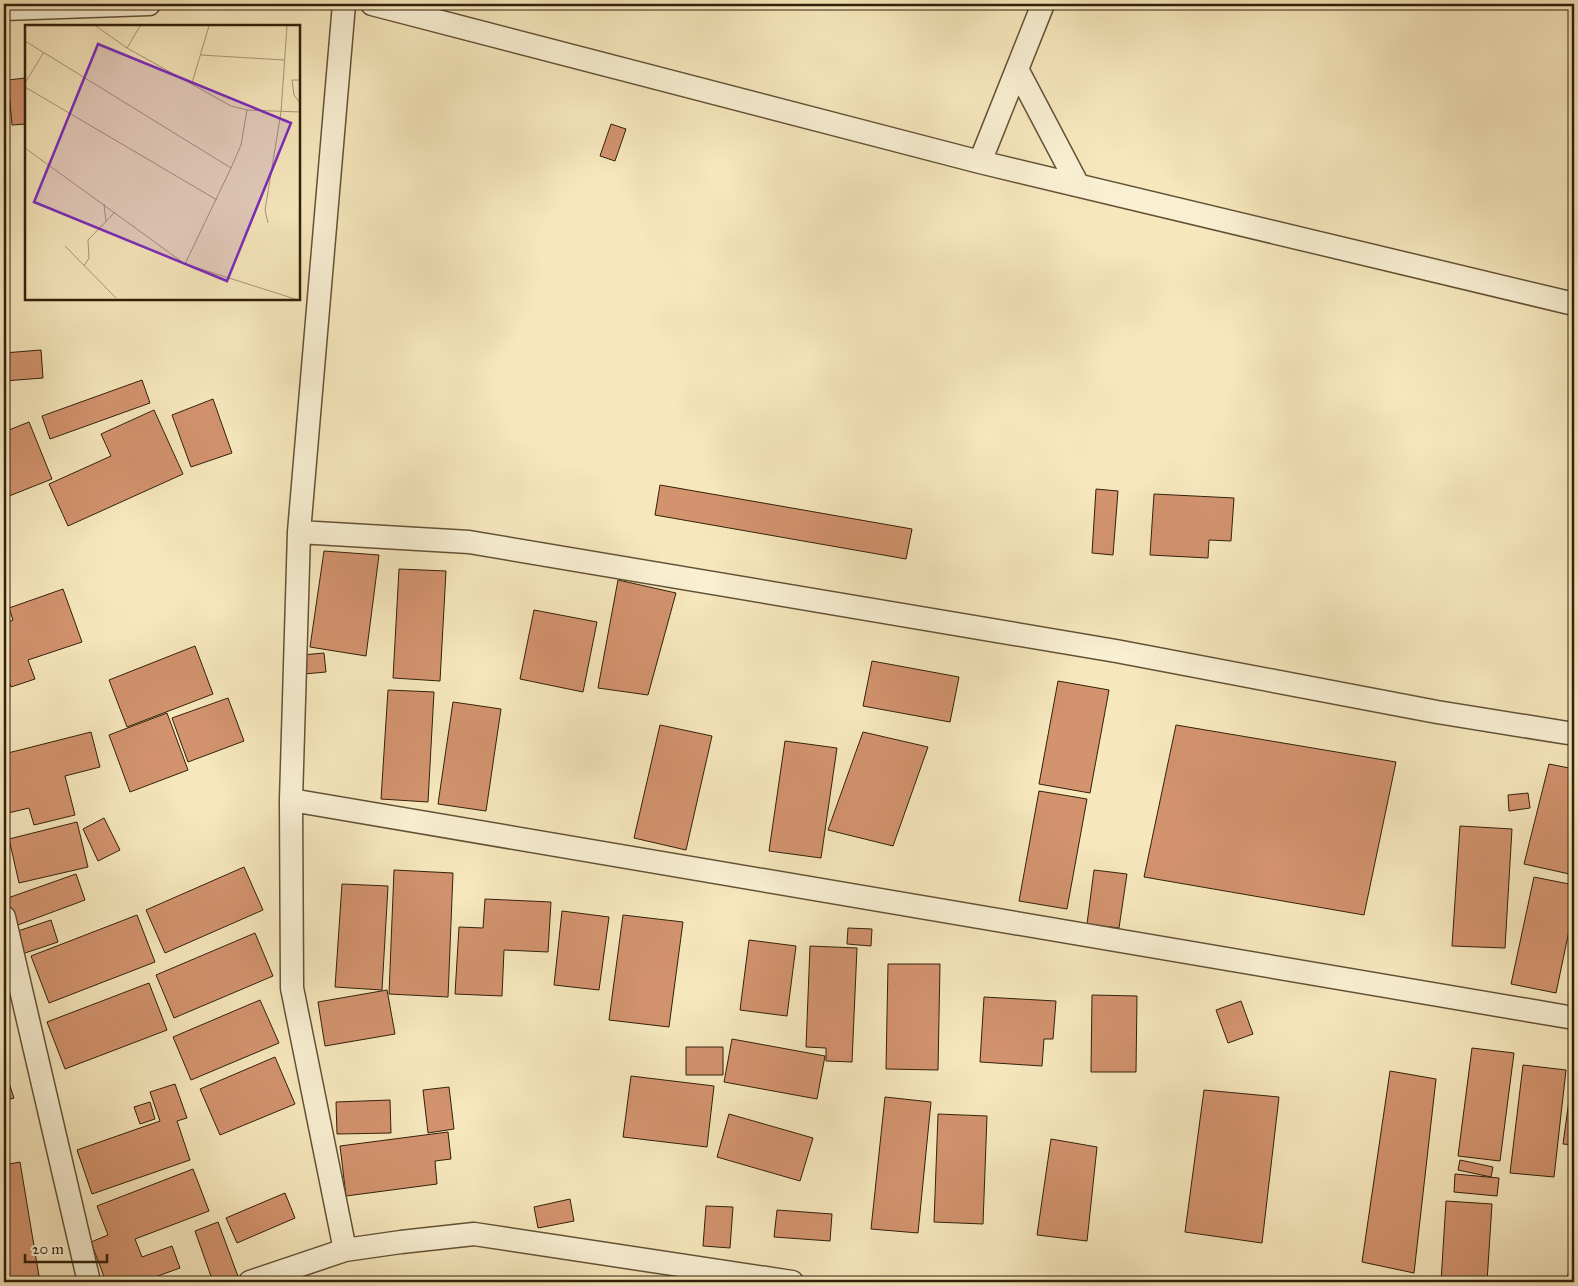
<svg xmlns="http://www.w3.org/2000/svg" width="1578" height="1286" font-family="'IM FELL Great Primer',serif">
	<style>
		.building { fill: #d2936e; stroke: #32200a }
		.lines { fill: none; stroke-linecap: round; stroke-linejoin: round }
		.street-casing { stroke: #635236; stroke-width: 25 }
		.street { stroke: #f9efd3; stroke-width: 22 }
		.inset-road { fill: none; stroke: #a89775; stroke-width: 1 }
		.view { fill: #7b2cbf; fill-opacity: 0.15; stroke: #7b2cbf; stroke-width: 2.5 }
		.inset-edge { fill: none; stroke: #32200a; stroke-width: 2.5 }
	</style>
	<rect width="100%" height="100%" fill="#f6e7bc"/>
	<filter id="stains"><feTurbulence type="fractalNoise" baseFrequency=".004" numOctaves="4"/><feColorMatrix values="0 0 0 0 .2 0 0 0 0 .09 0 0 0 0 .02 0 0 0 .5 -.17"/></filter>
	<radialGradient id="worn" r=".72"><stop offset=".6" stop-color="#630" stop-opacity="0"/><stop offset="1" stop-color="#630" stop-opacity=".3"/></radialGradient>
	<path class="building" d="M26,78V124L12,125L8,80Z
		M611,124L626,129L615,161L600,156Z
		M4,289L8,329H4Z
		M41,350L43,378L4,381V353Z
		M142,380L150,403L50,439L42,416Z
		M213,399L232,453L191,467L172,415Z
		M154,410L183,474L68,526L49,484L111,456L101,434Z
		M29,422L52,479L4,498V432Z
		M660,485L912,529L906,559L655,515Z
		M1096,489L1118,491L1113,555L1092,553Z
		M1154,494L1234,498L1231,541L1209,540L1208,558L1150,555Z
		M324,551L379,555L366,656L310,647Z
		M399,569L446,571L440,681L393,678Z
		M618,580L676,593L648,695L598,688Z
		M63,589L82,642L28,660L35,679L11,687L4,666V624L13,620L9,608Z
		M534,610L597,622L583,692L520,679Z
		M195,646L213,694L127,727L109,680Z
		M324,653L326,672L304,674L302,655Z
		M872,661L959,677L950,722L863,706Z
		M1058,681L1109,690L1090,793L1039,784Z
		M388,690L434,692L428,802L381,799Z
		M228,698L244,741L188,762L172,718Z
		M453,702L501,709L486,811L438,804Z
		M167,713L188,770L130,792L109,735Z
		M660,725L712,736L686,850L634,838Z
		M1176,725L1396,762L1364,915L1144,877Z
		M91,732L100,767L65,776L75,815L34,825L29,808L4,814V754Z
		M863,732L928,747L893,846L828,830Z
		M785,741L837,748L821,858L769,851Z
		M1549,764L1574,769V875L1524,864Z
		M1039,791L1087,799L1067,909L1019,901Z
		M1528,793L1530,808L1509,811L1508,795Z
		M104,818L120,850L98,861L83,829Z
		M77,822L88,867L19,883L9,839Z
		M1460,826L1512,829L1505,948L1452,946Z
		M244,867L263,910L165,953L146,910Z
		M394,870L453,873L448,997L389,994Z
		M1094,870L1127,874L1119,928L1087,924Z
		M76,874L85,900L15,926L5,899Z
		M1534,877L1574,885V907L1556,993L1511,984Z
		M342,884L388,886L382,990L335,987Z
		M485,899L551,902L548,952L504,950L502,996L455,994L459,927L483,928Z
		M562,911L609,917L599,990L554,985Z
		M137,915L155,962L49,1003L31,956Z
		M623,915L683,922L669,1027L609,1020Z
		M51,920L58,942L22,954L15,932Z
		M848,928L872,929L871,946L847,944Z
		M255,933L273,976L174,1018L156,975Z
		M749,940L796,946L787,1016L740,1010Z
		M810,946L857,948L852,1062L826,1061V1048L806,1047Z
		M1574,963V994H1570Z
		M888,964H940L938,1070L886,1069Z
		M149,983L167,1030L65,1069L47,1022Z
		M387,990L395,1034L325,1046L318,1002Z
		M1092,995L1137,996L1136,1072H1091Z
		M984,997L1056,1001L1053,1039H1044L1042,1066L980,1062Z
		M260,1000L279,1043L191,1080L173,1037Z
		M1241,1001L1253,1034L1228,1043L1216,1010Z
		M732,1039L825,1056L817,1099L724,1082Z
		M686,1047H723V1075H686Z
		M1472,1048L1514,1053L1500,1161L1458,1156Z
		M275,1057L295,1104L220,1135L200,1089Z
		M1574,1064V1145L1563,1144Z
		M1523,1065L1566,1070L1554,1177L1510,1173Z
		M4,1068L14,1098L4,1101Z
		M1390,1071L1436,1079L1414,1273L1362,1262Z
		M631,1076L714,1086L707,1147L623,1137Z
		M175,1084L187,1118L177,1121L190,1160L92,1194L77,1150L160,1121L150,1092Z
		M449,1087L454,1129L428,1133L423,1090Z
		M1204,1090L1279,1097L1262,1243L1185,1232Z
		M885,1097L931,1102L918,1233L871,1229Z
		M390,1100L391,1133L337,1134L336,1102Z
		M150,1102L155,1119L140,1124L134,1107Z
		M729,1114L813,1138L800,1181L717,1157Z
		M938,1114L987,1116L983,1224L934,1222Z
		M448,1132L451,1159L435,1161L437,1184L346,1196L340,1146Z
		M1051,1139L1097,1147L1087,1241L1037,1235Z
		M1460,1160L1493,1167L1491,1177L1458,1170Z
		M20,1162L40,1282H4V1165Z
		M193,1169L209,1211L135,1239L142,1257L172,1246L180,1268L155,1277L157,1282H106L91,1242L108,1235L97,1206Z
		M1455,1174L1499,1178L1497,1196L1454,1192Z
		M285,1193L295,1218L237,1243L226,1218Z
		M570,1199L574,1221L538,1228L534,1207Z
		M1446,1201L1492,1204L1487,1282H1441Z
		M706,1206L733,1207L730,1248L703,1246Z
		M777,1210L832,1214L830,1241L774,1237Z
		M218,1222L239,1279L231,1282H213L195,1231Z
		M1574,1236V1282H1567Z"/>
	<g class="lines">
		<defs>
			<path id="street" d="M344,4L299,532L291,800L292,988L345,1250
				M372,4L980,162L1574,304
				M4,9L149,4
				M1017,69L1078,185
				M980,162L1043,4
				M299,532L469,542L1116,651L1437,712L1574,734
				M291,800L1574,1018
				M4,917L89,1282
				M250,1282L345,1250L401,1242L474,1234L792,1282"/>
		</defs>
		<use href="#street" class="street-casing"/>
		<use href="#street" class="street"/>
	</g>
	<g transform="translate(25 25)">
		<rect width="275" height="275" fill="#f6e7bc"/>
		<path class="inset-road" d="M71,1L102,23L206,81L222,85L275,87M0,16L206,143M102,23L115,1M176,30L259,35M275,55H267L269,70L275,78M0,58L19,27M167,58L184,1M0,62L192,175M0,123L160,239L270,274M79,179L81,197M243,198L240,185L256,87L262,1M40,221L91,273M160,239L206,143L216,120L222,85M59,241L64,233L63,215L90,187"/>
		<path class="view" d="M73,19L266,98L202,256L9,177Z"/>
		<rect width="275" height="275" class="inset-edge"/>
	</g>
	<rect width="1578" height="1286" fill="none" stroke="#f6e7bc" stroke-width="20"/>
	<rect x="5" y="5" width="1568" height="1276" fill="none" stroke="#32200a" stroke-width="2.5"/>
	<rect x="10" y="10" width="1558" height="1266" fill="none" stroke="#32200a"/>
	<path d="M25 1254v8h82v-8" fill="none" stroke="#32200a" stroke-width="2.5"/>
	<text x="32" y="1254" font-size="15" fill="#32200a" stroke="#f9efd3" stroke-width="4" paint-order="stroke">20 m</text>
	<rect width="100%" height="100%" filter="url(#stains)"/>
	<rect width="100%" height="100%" fill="url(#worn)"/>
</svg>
